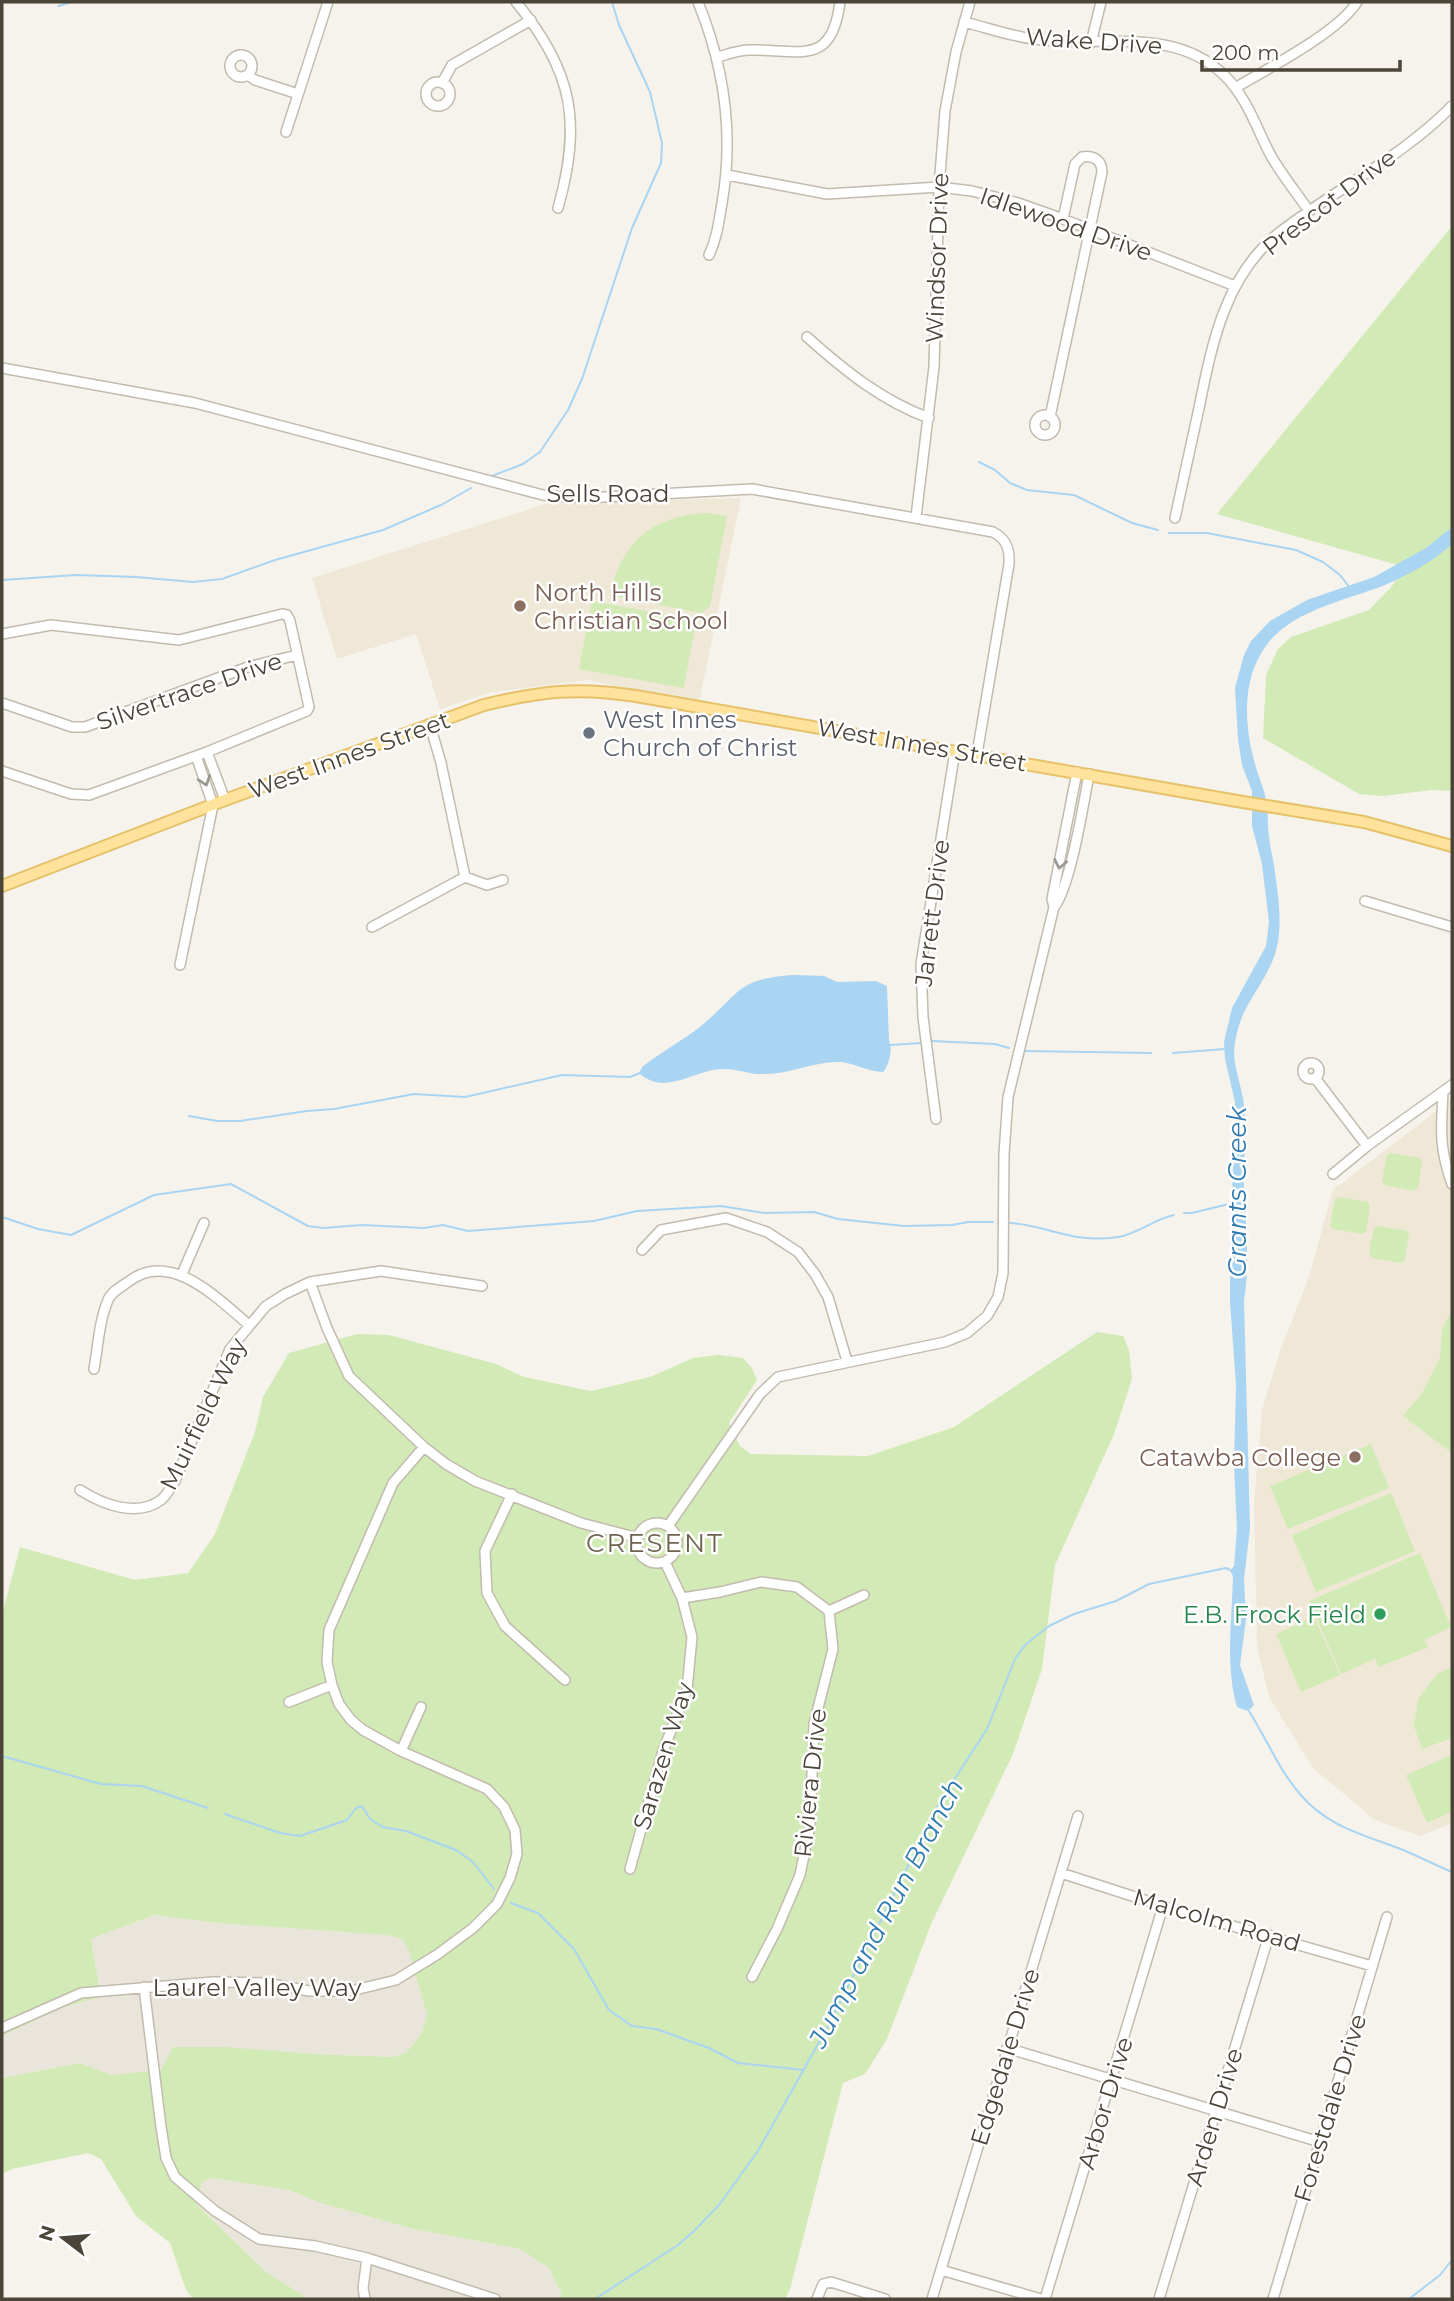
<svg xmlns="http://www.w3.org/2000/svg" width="1454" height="2301" font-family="Montserrat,sans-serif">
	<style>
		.residential { fill: #eae5da }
		.education { fill: #efe8d6 }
		.green { fill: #d2eab5 }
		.water { fill: #a9d4f2 }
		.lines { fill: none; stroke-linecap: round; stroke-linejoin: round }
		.stream { stroke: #a9d4f2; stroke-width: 2 }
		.minor-casing { stroke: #c2bbae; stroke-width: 12 }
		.major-casing { stroke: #e6c16a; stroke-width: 14 }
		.minor { stroke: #fff; stroke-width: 9 }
		.major { stroke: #ffe39c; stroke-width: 10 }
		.oneway { stroke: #9c9892 }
		.education-dot { fill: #8d6e63; stroke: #fff; stroke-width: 2.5 }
		.worship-dot { fill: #6b7280; stroke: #fff; stroke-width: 2.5 }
		.leisure-dot { fill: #2e9e5b; stroke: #fff; stroke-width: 2.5 }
		.labels { text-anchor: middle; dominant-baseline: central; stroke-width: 5; stroke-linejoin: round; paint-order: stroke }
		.street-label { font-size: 24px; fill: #4b4439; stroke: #fff }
		.education-label { font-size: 24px; fill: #785e54; stroke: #fff; text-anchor: start }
		.worship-label { font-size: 24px; fill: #5b616d; stroke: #fff; text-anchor: start }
		.leisure-label { font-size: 24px; fill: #27864d; stroke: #fff; text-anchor: end }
		.water-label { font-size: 26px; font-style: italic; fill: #2e7ab2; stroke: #fff }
		.neighbourhood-label { font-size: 26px; letter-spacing: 2px; fill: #6e6250; stroke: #fff }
	</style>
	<rect width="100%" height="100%" fill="#f6f3ec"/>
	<path class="residential" d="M154,1915L218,1923L387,1935L402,1939L408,1948L427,2015L422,2033L407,2052L394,2057L314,2054L112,2075L80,2063L2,2078V2036L61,2008L101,1997L91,1939Z
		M212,2178L289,2190L321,2203L414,2229L520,2249L549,2268L561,2293V2299H305L302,2295L267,2273L196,2204L202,2182Z"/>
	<path class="education" d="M741,498L699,703L588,680L491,692L440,709L416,634L337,659L312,578L549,503Z
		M1452,1099V1823L1420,1836L1375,1820L1313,1768L1269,1697L1257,1646L1254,1503L1262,1410L1280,1351L1309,1277L1333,1190Z"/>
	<path class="green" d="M1452,226V791L1431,790L1383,796L1359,794L1263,738L1266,675L1278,649L1291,637L1369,610L1392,586L1405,567L1217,514Z
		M707,513L727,516L710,606L701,613L610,595C622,540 653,516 707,513Z
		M592,601L696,620L684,688L579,669Z
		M1391,1153L1420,1158L1422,1162L1418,1188L1414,1191L1385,1185L1382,1181L1387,1155Z
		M1339,1197L1368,1202L1370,1206L1366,1232L1362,1234L1333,1229L1330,1225L1335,1199Z
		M1378,1226L1407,1231L1409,1234L1405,1260L1401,1263L1372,1258L1369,1253L1374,1228Z
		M1452,1310V1453L1403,1416L1421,1395L1440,1358L1442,1329Z
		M1097,1332L1123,1336L1129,1350L1132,1379L1114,1434L1055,1565L1042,1669L1013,1754L932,1922L887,2039L865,2074L843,2083L790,2289L785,2299H561V2293L549,2268L520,2249L414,2229L321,2203L289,2190L212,2178L202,2182L196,2204L267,2273L303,2295L305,2299H193L186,2290L170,2243L136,2216L101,2159L88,2153L12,2169L2,2174V2078L80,2063L112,2075L161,2070L173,2047H225L314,2054L394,2057L407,2052L422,2033L427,2015L408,1948L402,1939L386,1935L218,1923L154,1915L91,1939L101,1997L61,2008L2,2036V1615L20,1547L135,1580L188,1573L215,1534L255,1432L263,1397L289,1353L357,1334L389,1335L496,1364L524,1377L591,1391L650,1377L693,1358L719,1355L743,1358L752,1368L757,1380L729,1423L740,1446L751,1454L868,1456L954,1427Z
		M1371,1444L1389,1488L1288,1529L1270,1486Z
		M1391,1493L1415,1551L1316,1592L1292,1535Z
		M1420,1553L1451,1627L1424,1640L1428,1647L1379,1667L1375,1659L1341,1674L1309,1601Z
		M1314,1617L1340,1675L1301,1692L1276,1634Z
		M1452,1667V1738L1422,1749L1414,1726L1418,1699L1437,1674Z
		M1452,1755V1812L1427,1823L1406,1775Z"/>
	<path class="water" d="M1452,527V544C1434,561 1408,575 1385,585C1347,600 1294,610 1268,643C1241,677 1244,725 1255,764C1258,776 1264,788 1266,800C1269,812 1267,824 1269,836C1270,849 1274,861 1275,873C1279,900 1284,936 1272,962C1259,992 1240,1007 1235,1043C1231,1063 1242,1085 1244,1105C1247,1133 1243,1162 1244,1190C1246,1227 1250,1262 1244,1300L1250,1528L1244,1579L1246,1619L1240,1665L1254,1705L1248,1711L1237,1707C1225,1665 1232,1620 1233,1576L1230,1571L1234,1566L1237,1529L1234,1465L1236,1385L1230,1302V1262L1235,1102L1225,1059L1224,1042L1232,1008L1266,946L1269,922L1262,864L1252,826V791L1242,765L1238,739L1235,688L1244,655L1251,641L1270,621L1307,600L1374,577L1426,548Z
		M794,975L824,976L837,982L876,981L887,986L889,1041C893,1049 889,1066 883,1072C868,1072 855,1063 840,1062C815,1061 790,1074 765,1074C750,1075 736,1068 722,1069C692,1070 666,1097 639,1073L642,1067C661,1052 682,1041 701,1026C741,993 735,979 794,975Z"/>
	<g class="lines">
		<path class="stream" d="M58,6L72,2
			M979,462L995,470L1010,483L1027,490L1074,495L1132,523L1158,530
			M492,476L523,464L540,452L568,410L582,379L632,228L661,163L662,143L650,92L619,25L612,2
			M1169,533H1207L1296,550L1323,562L1340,575L1350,588
			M2,580L76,575L136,577L193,582L222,579L275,560L383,530L441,505L471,488
			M932,1041L995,1044L1009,1048
			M890,1045L921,1043
			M1025,1051L1151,1053
			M1173,1053L1225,1049
			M189,1116L217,1121H240L307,1111L334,1109L414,1094L465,1097L562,1075L630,1077L640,1073
			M1184,1213H1192L1233,1203
			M2,1217L38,1229L71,1235L154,1195L231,1184L308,1226L323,1228L362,1225L424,1228L443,1225L468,1231L594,1221L637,1211L721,1206L764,1213L814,1212L838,1219L904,1226L952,1225L968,1222H993
			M1010,1223C1050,1226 1073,1244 1118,1237C1138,1234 1154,1219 1174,1215
			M1249,1711C1266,1738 1279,1770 1300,1794C1327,1827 1365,1835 1403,1850C1420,1857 1435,1865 1452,1872
			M2,1756L101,1784L142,1786L208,1808
			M225,1814L280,1833L300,1836L347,1820L356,1808L362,1806L370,1819L383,1827L406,1831L456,1850L473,1862L494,1889
			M511,1903L538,1913L574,1949L609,2010L632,2026L656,2029L709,2048L738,2063L803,2070
			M595,2299L678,2245L693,2232L719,2205L758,2151L827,2028L941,1800L987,1729L1015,1659L1025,1645L1049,1626L1074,1614L1116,1601L1149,1584L1226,1568L1230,1570
			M1409,2299L1440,2275L1452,2260"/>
		<defs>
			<path id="minor" d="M516,2C573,71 582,122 558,208
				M698,2C724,66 734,134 722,203C719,221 717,238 709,255
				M964,22C989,28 1015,38 1042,40C1104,46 1176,27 1225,76C1247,98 1256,127 1270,154C1281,174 1296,192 1309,211
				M1091,43L1101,2
				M230 66a11 11 0 1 1 22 0a11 11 0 1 1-22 0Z
				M718,57C728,54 739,50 750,50C799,49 832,68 840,2
				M248,75L255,80L298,94
				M426 94a12 12 0 1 1 24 0a12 12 0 1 1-24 0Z
				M442,83L452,65L531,20
				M1235,88C1267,69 1339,32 1357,2
				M286,132L328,2
				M727,175L827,194L939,187L972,191L1018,203L1063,219L1235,286
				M807,337C844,370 882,401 929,418
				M2,368L195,403L543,495L584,498L752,489L993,532C1007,539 1010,550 1009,564L977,754
				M1035 425a10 10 0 1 1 20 0a10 10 0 1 1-20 0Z
				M1050,417L1102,172C1102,160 1093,155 1082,157L1075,164L1063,219
				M916,517L934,367L939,187L945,111L956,52L970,2
				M1175,518C1183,481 1191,445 1199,408C1212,344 1225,275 1280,232C1336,189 1402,157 1452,106
				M2,634L51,625L179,640L282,614L287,615L290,621L309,707L307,711L207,752L89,795L71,794L2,771
				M2,703L72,727H85L248,667L297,655
				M430,725L441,763L465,877
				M207,752L225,800
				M1077,772L1052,899L1054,907C1070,889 1084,802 1089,774
				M1365,901L1452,927
				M372,927L465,877L487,885L503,880
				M180,965L213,805L196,756
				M1303 1071a8 8 0 1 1 16 0a8 8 0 1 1-16 0Z
				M1315,1078L1367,1146
				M1443,1092C1441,1130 1439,1148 1452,1184
				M936,1119L923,1017L921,964L955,751
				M1333,1174L1367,1146L1452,1085
				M642,1250L661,1230L726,1218L767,1232L798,1252L815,1274L828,1297L847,1361
				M182,1274L204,1223
				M310,1282L327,1328L349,1376L424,1447L446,1464L475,1481L581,1523L638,1538
				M94,1369C98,1346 99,1322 108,1300C111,1292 121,1287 128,1282C170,1249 217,1298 249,1325
				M80,1490C102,1504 136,1518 161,1500C166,1496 171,1487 175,1481L230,1349L266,1306L285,1294L310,1282L381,1271L482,1286
				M512,1494L485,1551L487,1593L505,1626L565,1680
				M637 1543a20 20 0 1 1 40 0a20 20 0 1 1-40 0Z
				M668,1526L760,1394L778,1377L945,1342L967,1333L987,1316L998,1297L1003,1273L1004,1154L1008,1097L1054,907
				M682,1598L720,1592L761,1582L797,1587L829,1611L833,1649L814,1724L810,1825L800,1875L777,1929L752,1977
				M829,1611L864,1595
				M289,1702L332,1685
				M401,1751L421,1707
				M630,1869L663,1751L687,1690L692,1637L682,1598L665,1562
				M1061,1873L1163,1906L1372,1966
				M144,1987L161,2127L166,2158L175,2177L215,2211L259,2239L315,2246L367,2258L495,2299
				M2,2028L81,1993L213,1982L266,1983L309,1991H351L396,1980L438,1954L473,1928L497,1904L510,1878L517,1854L515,1830L504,1807L487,1789L401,1751L363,1730L351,1720L339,1704L332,1685L327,1662L329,1630L393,1483L424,1447
				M1007,2048L1320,2142
				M941,2270L1041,2299
				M365,2299L363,2288L367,2258
				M817,2299L823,2284L831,2282L885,2299
				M932,2299L1078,1816
				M1045,2299L1163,1906
				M1159,2299L1269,1935
				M1273,2299L1387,1917"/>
			<path id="major" d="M2,886L225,800L484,705C541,691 578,687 636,696L1237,801L1364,822L1452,846"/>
		</defs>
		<use href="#minor" class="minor-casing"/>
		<use href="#major" class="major-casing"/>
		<use href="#minor" class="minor"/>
		<use href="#major" class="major"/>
	</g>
	<defs><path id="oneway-chevron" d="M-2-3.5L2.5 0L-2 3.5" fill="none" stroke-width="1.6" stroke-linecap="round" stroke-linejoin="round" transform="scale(1.75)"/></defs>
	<g class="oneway">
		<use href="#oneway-chevron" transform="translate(205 781) rotate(71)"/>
		<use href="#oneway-chevron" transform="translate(1060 864) rotate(101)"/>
	</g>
	<g class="education-dot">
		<circle cx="520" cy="606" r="7"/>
		<circle cx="1355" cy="1457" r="7"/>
	</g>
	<circle class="worship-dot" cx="589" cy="733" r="7"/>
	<circle class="leisure-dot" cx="1380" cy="1614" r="7"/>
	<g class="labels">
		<g class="street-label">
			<text transform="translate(1094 41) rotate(4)">Wake Drive</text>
			<text transform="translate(1329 202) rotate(-37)">Prescot Drive</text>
			<text transform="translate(1066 224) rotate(19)">Idlewood Drive</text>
			<text transform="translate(937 258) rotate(-88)">Windsor Drive</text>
			<text x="608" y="493">Sells Road</text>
			<text transform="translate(189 691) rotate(-19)">Silvertrace Drive</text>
			<text transform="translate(922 745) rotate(10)">West Innes Street</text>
			<text transform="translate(349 755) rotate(-20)">West Innes Street</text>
			<text transform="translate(932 913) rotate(-83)">Jarrett Drive</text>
			<text transform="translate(203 1414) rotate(-64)">Muirfield Way</text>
			<text transform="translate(663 1756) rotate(-73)">Sarazen Way</text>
			<text transform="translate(810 1783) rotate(-84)">Riviera Drive</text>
			<text transform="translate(1217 1920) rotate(16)">Malcolm Road</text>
			<text x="257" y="1987">Laurel Valley Way</text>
			<text transform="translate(1005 2057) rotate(-73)">Edgedale Drive</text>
			<text transform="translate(1105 2103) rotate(-73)">Arbor Drive</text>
			<text transform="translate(1330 2108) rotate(-73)">Forestdale Drive</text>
			<text transform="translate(1214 2117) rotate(-73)">Arden Drive</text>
		</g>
		<g class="education-label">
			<text x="534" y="592">North Hills<tspan x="534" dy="28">Christian School</tspan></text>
			<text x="1341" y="1457" text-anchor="end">Catawba College</text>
		</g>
		<g class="worship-label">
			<text x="603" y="719">West Innes<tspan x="603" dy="28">Church of Christ</tspan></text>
		</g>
		<g class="leisure-label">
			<text x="1366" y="1614">E.B. Frock Field</text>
		</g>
		<g class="water-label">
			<text transform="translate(1237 1192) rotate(-90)">Grants Creek</text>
			<text transform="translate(886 1913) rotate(-62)">Jump and Run Branch</text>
		</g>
		<g class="neighbourhood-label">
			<text x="655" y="1543">CRESENT</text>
		</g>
	</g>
	<rect width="1454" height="2301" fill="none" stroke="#4b4439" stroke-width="7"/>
	<g transform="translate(63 2238) rotate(286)" stroke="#ffffff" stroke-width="5" paint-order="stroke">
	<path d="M0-5L12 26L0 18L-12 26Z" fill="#4b4439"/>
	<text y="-10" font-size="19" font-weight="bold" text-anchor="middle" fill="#4b4439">N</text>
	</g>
	<path d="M1202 60v10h198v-10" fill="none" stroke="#4b4439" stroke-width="3.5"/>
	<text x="1212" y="60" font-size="21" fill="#4b4439" stroke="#ffffff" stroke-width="5" paint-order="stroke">200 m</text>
</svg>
